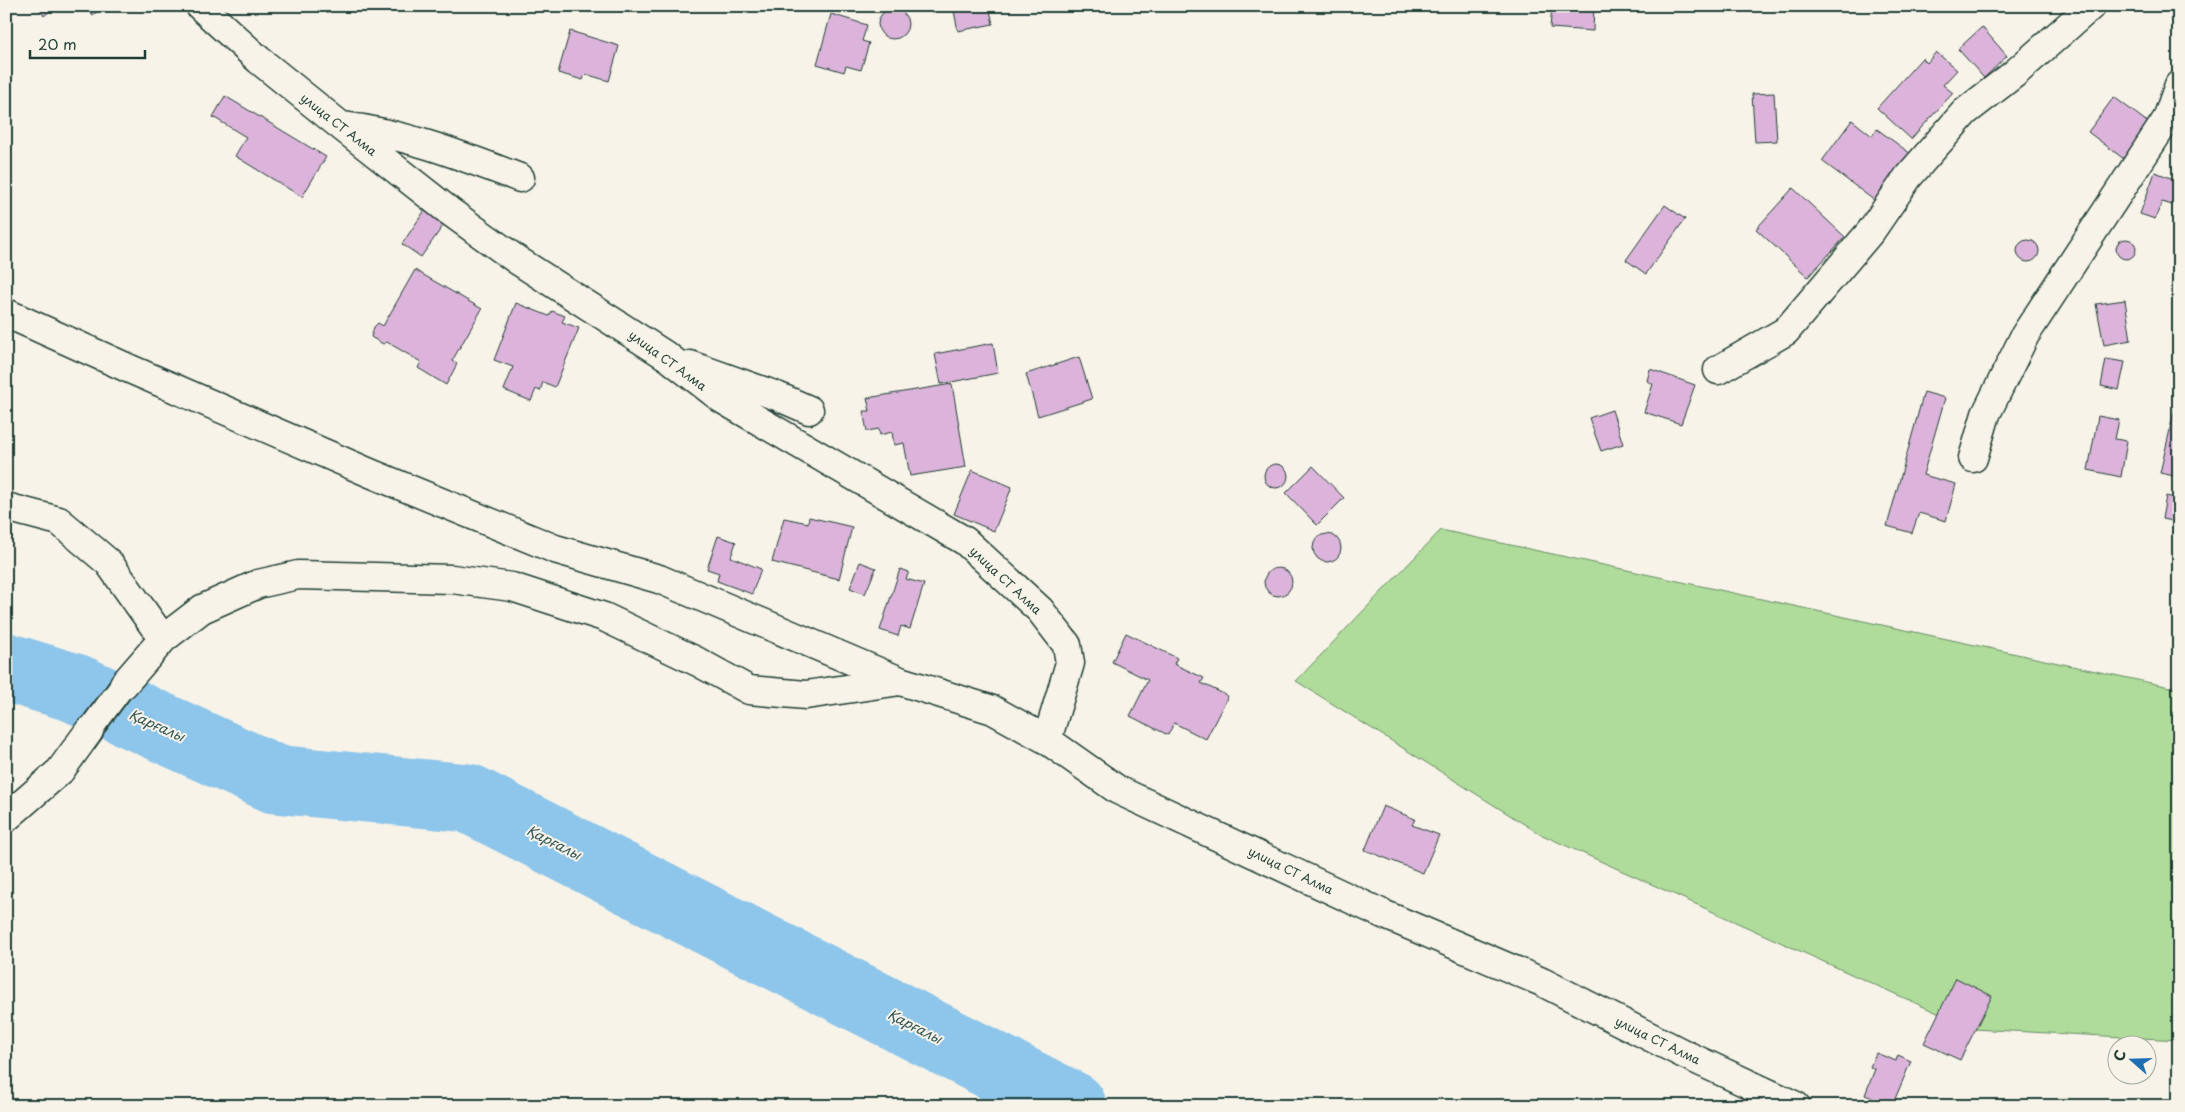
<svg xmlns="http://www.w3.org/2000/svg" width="2185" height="1112" font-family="'Playpen Sans',sans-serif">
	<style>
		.green { fill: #afdc9a; stroke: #678c67 }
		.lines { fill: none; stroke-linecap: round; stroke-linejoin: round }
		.river { stroke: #8dc5eb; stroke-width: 69 }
		.building { fill: #dcb4db; stroke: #1f3d34 }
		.service-casing { stroke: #1f3d34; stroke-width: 28 }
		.minor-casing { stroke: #1f3d34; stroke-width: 31 }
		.service { stroke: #f7f3e8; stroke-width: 24 }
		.minor { stroke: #f7f3e8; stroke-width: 28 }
		.labels { text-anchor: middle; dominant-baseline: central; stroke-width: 4; stroke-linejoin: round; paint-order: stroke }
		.street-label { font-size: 12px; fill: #1f3d34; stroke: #f7f3e8 }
		.water-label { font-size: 14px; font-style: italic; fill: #355859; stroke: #f7f3e8 }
	</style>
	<rect width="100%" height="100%" fill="#f7f3e8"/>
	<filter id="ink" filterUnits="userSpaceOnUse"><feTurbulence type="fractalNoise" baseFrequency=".02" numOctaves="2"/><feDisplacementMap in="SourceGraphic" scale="10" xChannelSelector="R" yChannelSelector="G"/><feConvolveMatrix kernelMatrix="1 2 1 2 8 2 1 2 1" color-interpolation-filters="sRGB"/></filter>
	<g filter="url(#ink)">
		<path class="green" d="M1441,530L2179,689V1040L1973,1029L1540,834L1296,681Z"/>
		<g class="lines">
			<path class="river" d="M6,667L75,688L275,779L468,798L1072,1106"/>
		</g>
		<path class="building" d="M37,6H56L44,16Z
			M86,6H104L93,15Z
			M953,6H989L993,24L958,31Z
			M1552,6H1594L1593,31L1550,28Z
			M878 24a15 15 0 1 1 30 0a15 15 0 1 1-30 0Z
			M831,14L867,25L862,41L869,43L861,70L846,66L844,72L817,64Z
			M1982,27L2007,56L1984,78L1958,49Z
			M570,31L619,46L609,81L585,74L583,80L558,73Z
			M1936,52L1957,70L1943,85L1953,93L1911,139L1877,108L1922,58L1927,63Z
			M1774,93L1777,141L1755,142L1752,94Z
			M225,96L326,157L302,197L235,156L246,137L213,117Z
			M2114,97L2150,124L2124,159L2088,132Z
			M1852,120L1872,136L1877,129L1911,154L1875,201L1822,161Z
			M2155,172L2179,181V188L2172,205L2162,202L2155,219L2140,214Z
			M1793,188L1845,237L1808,277L1756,229Z
			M1665,205L1685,219L1646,274L1626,260Z
			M425,210L445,223L421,257L402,244Z
			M2116 249a10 10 0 1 1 20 0a10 10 0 1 1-20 0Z
			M2017 251a11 11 0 1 1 22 0a11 11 0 1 1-22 0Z
			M415,270L482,309L452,361L457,364L446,385L418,368L421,362L387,342L383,344L371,337L374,327L378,323L383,326Z
			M2125,300L2131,340L2104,345L2096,304Z
			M516,303L549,316L552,311L565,316L562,322L579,328L555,387L543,382L540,391L536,389L531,401L504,390L513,367L494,360Z
			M993,343L998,373L941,384L935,354Z
			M1079,357L1092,399L1038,416L1026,374Z
			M2106,359L2125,362L2119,390L2101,386Z
			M1650,369L1695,385L1681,424L1644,412L1653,384L1647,381Z
			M952,384L966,467L910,476L904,443L894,445L892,432L880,435L879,429L867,431L863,411H870L867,398Z
			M1924,392L1945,398L1923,475L1956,484L1946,521L1919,513L1912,533L1887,526Z
			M2177,399H2179V477L2160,473Z
			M1612,410L1623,444L1601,451L1589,418Z
			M2098,416L2119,420L2115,439L2127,441L2121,477L2088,470Z
			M1264 476a12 12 0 1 1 24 0a12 12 0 1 1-24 0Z
			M1313,466L1344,498L1317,525L1286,493Z
			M972,470L1012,487L994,531L954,514Z
			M2166,496L2179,499V522L2162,519Z
			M809,517L852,527L839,579L772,562L784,518L808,523Z
			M1313 548a14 14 0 1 1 28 0a14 14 0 1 1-28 0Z
			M718,536L736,542L731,557L761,569L752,594L717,581L719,573L707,569Z
			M860,562L876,568L865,594L850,588Z
			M1264 582a14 14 0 1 1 28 0a14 14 0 1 1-28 0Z
			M900,569L909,572L906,579L924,584L910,629L901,626L898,636L880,630Z
			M1126,633L1177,658L1174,664L1204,678L1201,683L1228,696L1206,739L1174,723L1168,735L1130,716L1148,680L1112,662Z
			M1383,806L1415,819L1412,825L1439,835L1423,873L1365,850Z
			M1956,978L1992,996L1960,1060L1924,1043Z
			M1876,1053L1896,1061L1898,1055L1911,1061L1892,1106L1865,1095L1875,1069L1870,1067Z"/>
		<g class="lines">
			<defs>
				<path id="service" d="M89,731L124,684"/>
				<path id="minor" d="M200,6L259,60L341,126L449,211L517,260L668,357L722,399L965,541L1040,610L1067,645L1070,663L1047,740
					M342,126C407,134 459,155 520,178
					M6,313L130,369L370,473L555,549L659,579L900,681
					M690,365L777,396L809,410
					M1718,370L1786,331L1871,231L1908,177L1965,112L2014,74L2091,6
					M1973,458L1986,414L2025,335L2167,119L2179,85
					M6,507L59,521L109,563L163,639
					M124,684L163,639L202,609L258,584L298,575L452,579L512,587L604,617L698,662L749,690L806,695L900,681L993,710L1047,740L1118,790L1383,914L1542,982L1684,1054L1796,1106
					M6,818L60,771L89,731"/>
			</defs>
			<use href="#service" class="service-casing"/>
			<use href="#minor" class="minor-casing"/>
			<use href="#service" class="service"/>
			<use href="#minor" class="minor"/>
		</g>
	</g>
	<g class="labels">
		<g class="street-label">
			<text transform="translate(339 124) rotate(38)">улица СТ Алма</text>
			<text transform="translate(668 360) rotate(36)">улица СТ Алма</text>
			<text transform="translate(1006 580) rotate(43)">улица СТ Алма</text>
			<text transform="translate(1291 870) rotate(26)">улица СТ Алма</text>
			<text transform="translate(1658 1040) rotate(26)">улица СТ Алма</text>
		</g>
		<g class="water-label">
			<text transform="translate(157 725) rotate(24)">Қарғалы</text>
			<text transform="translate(554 842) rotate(27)">Қарғалы</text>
			<text transform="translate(915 1026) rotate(27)">Қарғалы</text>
		</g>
	</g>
	<rect width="2185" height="1112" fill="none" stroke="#f7f3e8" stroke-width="25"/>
	<rect x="12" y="12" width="2160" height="1087" fill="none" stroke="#1f3d34" stroke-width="2" filter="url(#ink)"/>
	<g transform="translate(2132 1060) rotate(290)"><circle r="24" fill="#f7f3e8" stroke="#a1aaa0"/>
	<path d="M0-4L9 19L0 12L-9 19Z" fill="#1f6fb2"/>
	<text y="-8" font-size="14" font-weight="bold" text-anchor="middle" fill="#1f3d34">С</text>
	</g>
	<path d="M30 50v8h115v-8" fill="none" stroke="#1f3d34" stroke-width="2.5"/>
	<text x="38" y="50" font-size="15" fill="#1f3d34" stroke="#f7f3e8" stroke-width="4" paint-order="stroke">20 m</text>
</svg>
